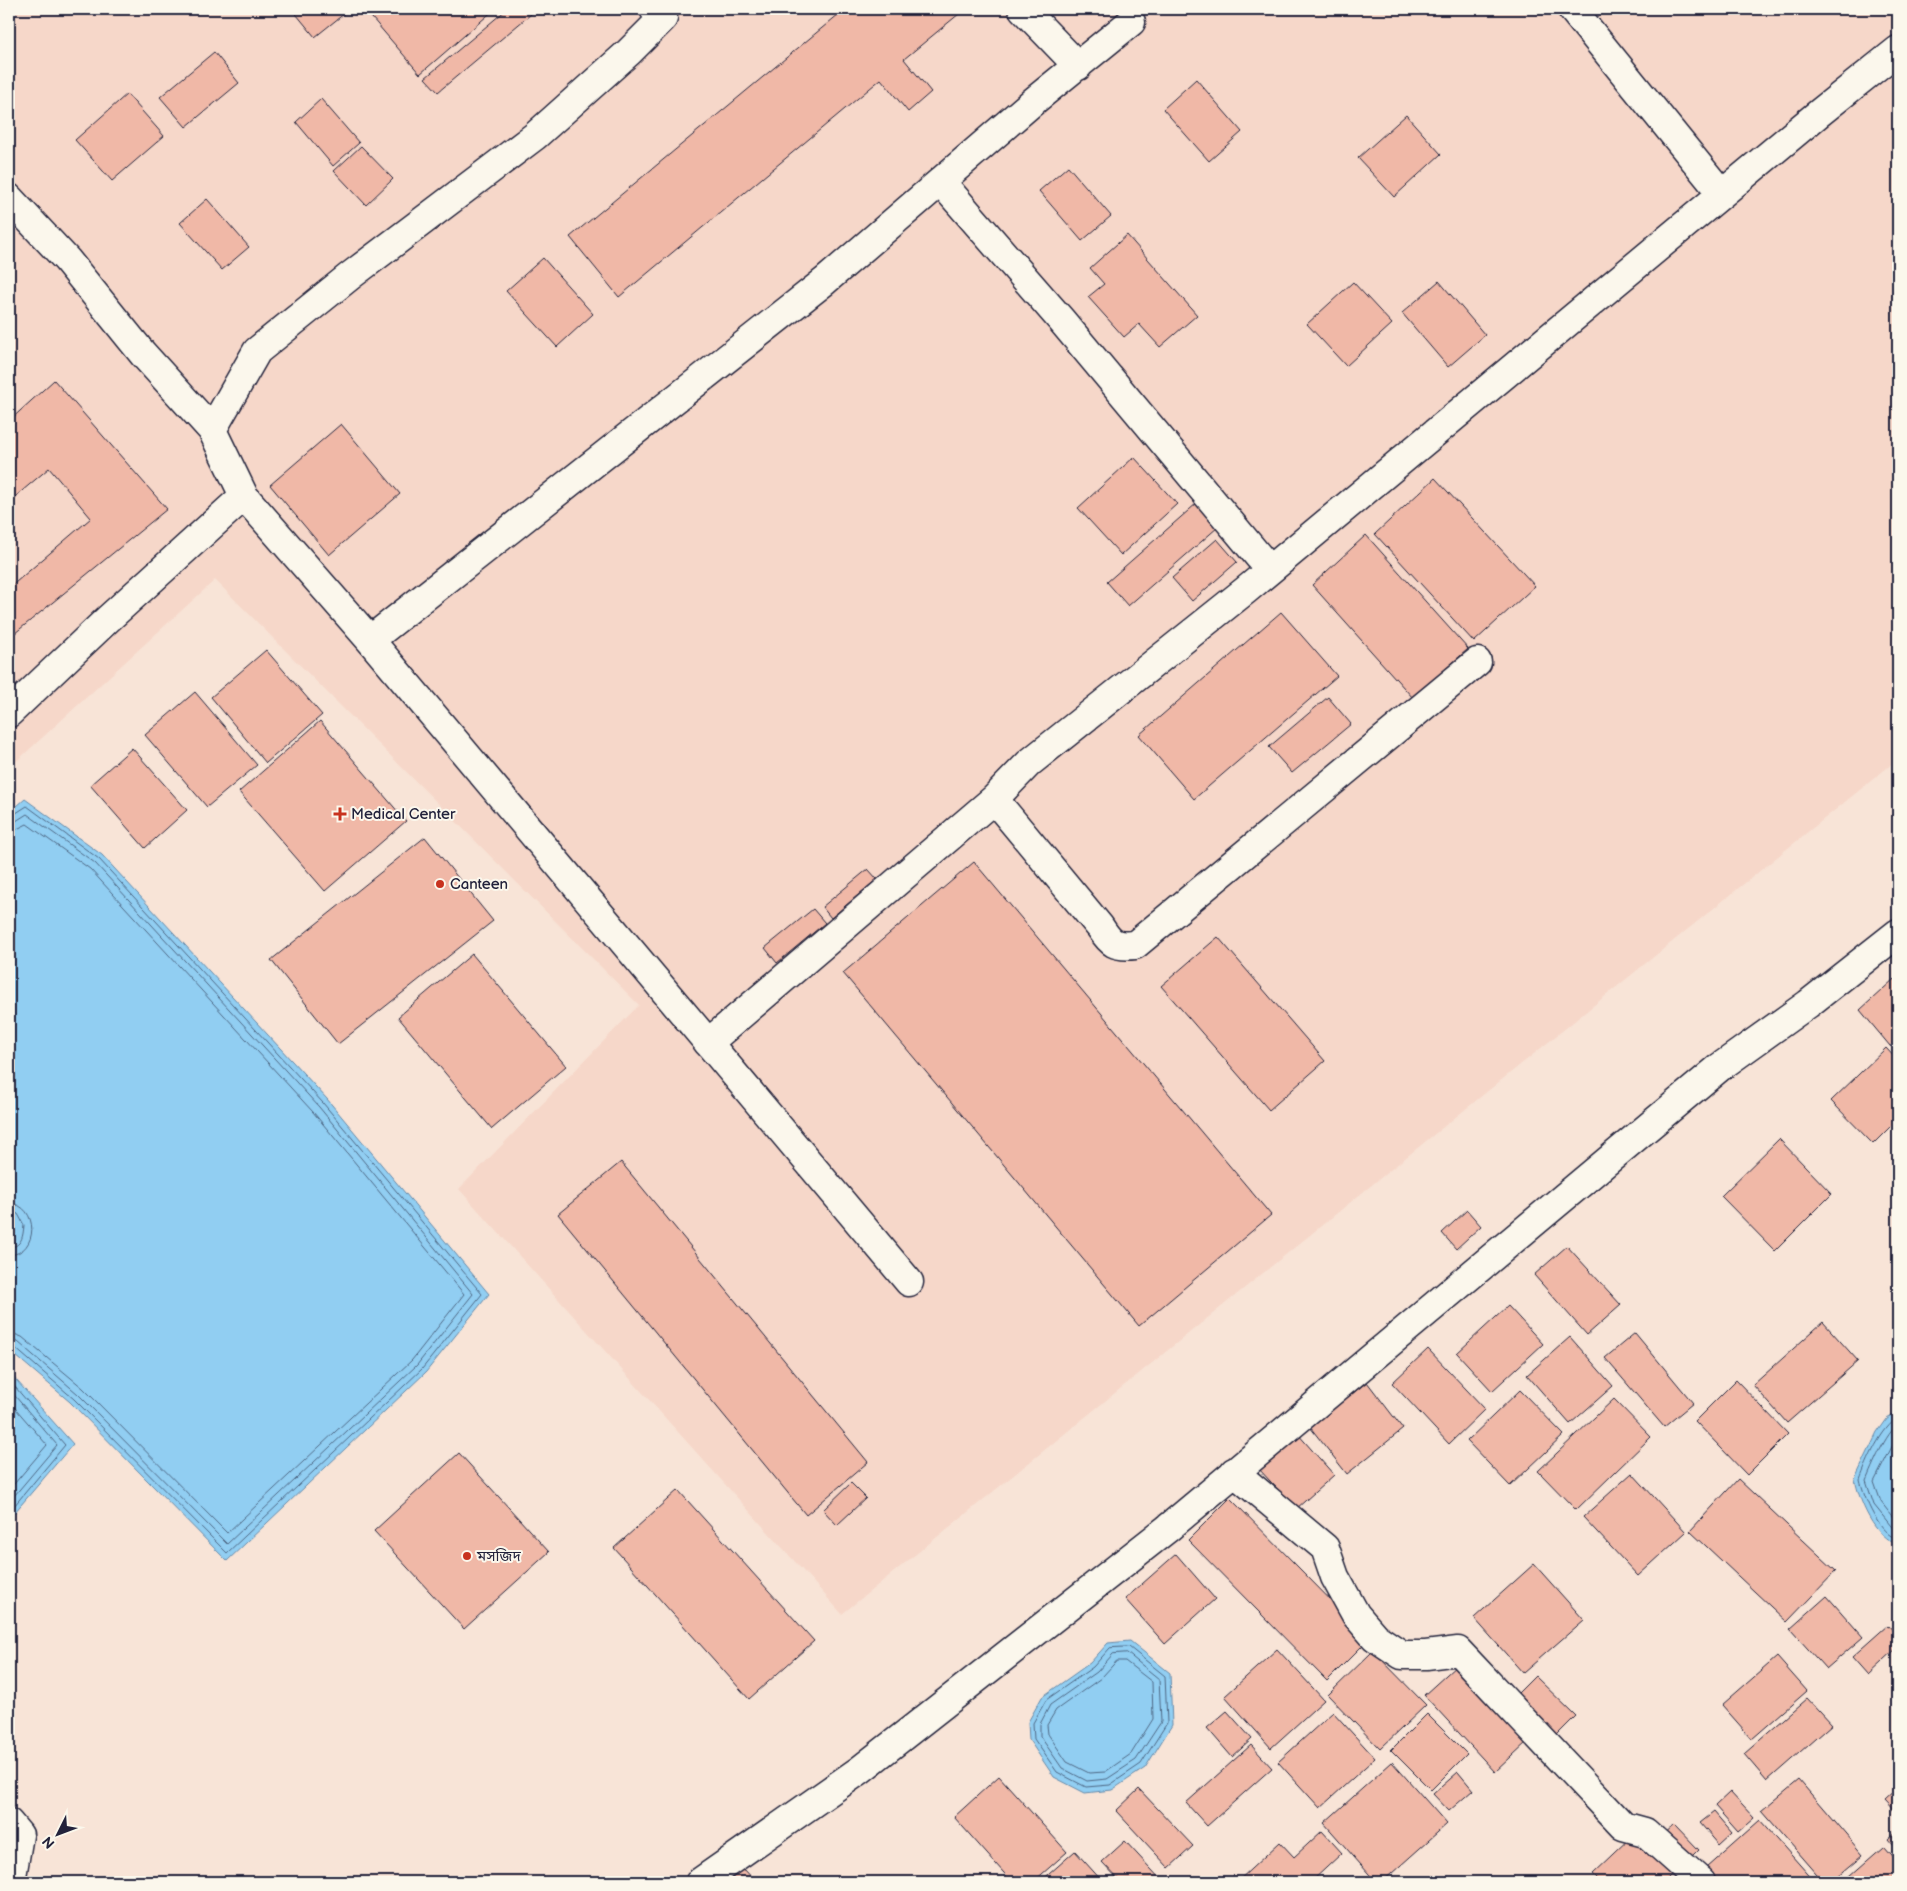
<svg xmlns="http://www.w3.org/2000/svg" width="1907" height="1891" font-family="'Balsamiq Sans','Noto Sans Bengali',sans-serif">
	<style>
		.built { fill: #f6d7c9 }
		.water { fill: #91cef2; stroke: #6589a9 }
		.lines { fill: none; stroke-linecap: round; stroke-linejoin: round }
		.shore { stroke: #4e6784; stroke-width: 1 }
		.building { fill: #f0b8a7; stroke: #22223b }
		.minor-casing { stroke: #22223b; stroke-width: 31 }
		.minor { stroke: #fbf7ec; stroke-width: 28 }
		.poi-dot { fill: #c8321e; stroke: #fbf7ec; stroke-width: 2 }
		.labels { text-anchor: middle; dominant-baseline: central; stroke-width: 4; stroke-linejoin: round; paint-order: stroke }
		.poi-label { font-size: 15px; fill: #22223b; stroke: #fbf7ec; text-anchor: start }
	</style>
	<rect width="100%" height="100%" fill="#f8e4d7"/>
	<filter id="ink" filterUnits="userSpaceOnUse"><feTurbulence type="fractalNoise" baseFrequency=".02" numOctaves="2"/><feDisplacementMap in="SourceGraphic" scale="10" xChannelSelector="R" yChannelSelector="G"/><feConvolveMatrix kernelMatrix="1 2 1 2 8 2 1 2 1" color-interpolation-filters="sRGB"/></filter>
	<g filter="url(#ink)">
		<path class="built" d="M9,9H1898V759L842,1614L459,1189L639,1005L215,580L9,768Z"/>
		<path class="water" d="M25,799L102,855L327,1099L489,1294L426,1372L227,1561L70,1402L9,1350V1247L13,1225L9,1220V813Z
			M9,1372L73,1444L9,1519Z
			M1898,1412V1544C1875,1539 1859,1501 1855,1479L1877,1433L1887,1419Z
			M1130,1641L1170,1673L1172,1725L1145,1768L1112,1790L1085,1793L1054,1777L1029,1740L1028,1722L1042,1697L1090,1663L1108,1643Z"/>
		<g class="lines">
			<path class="shore" d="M9,816L13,815L27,806L99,859L323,1103L482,1294L422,1369L227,1553L74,1399L14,1347L9,1346
				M9,823L16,821L27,814L95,863L319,1107L473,1294L417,1365L227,1544L78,1394L18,1342L9,1340
				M9,830L17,829L27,824L90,869L313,1112L464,1294L412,1360L227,1533L83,1388L22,1337L9,1332
				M9,1203C40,1205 39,1254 9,1255
				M9,1211L18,1214L24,1225C23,1236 22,1247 9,1247
				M9,1380L65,1445L9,1512
				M9,1389L57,1445L9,1502
				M9,1401L47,1445L9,1490
				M1898,1418C1881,1428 1867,1461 1860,1480C1864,1498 1879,1535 1898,1539
				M1898,1425C1886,1432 1872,1467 1866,1481L1874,1505L1895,1531L1898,1533
				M1898,1435L1874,1482L1881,1502L1898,1524
				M1129,1647L1165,1676L1167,1723L1141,1764L1110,1785L1086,1787L1057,1772L1034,1739L1033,1723L1046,1700L1093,1667L1110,1648Z
				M1127,1653L1159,1679L1161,1722L1136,1760L1107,1779L1087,1781L1062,1768L1040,1736V1724L1050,1705L1097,1672L1113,1654Z
				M1117,1661H1125L1152,1682L1153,1719L1131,1754L1105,1772L1089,1773L1067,1762L1048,1734L1047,1725L1056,1710L1101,1678Z"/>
		</g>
		<path class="building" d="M292,9H350L315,37Z
			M370,9H495L420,74L366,11Z
			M507,9H537L438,92L425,78Z
			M845,9H965L904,59L931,92L908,112L881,79L619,297L570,237Z
			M214,52L239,83L186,127L160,97Z
			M1196,79L1242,132L1209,161L1163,109Z
			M127,94L164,136L112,181L75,140Z
			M321,99L359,143L333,166L296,122Z
			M1406,115L1441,154L1394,197L1358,158Z
			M361,146L393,179L366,205L334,171Z
			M1068,166L1111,216L1082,241L1039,191Z
			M207,199L249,247L222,270L180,223Z
			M1127,235L1197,315L1160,347L1139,324L1124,337L1088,297L1104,284L1090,268Z
			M543,258L593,314L557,347L506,291Z
			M1439,281L1485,335L1448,367L1402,313Z
			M1353,282L1392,324L1346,366L1307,324Z
			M54,380L167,509L9,638V588L91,518L49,468L9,502V421Z
			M341,424L400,494L329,555L270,485Z
			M1134,457L1177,504L1121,555L1078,508Z
			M1435,478L1535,586L1474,642L1375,534Z
			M1197,503L1218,527L1128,606L1107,582Z
			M1366,535L1468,649L1413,698L1312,585Z
			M1217,539L1237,562L1192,601L1172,578Z
			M1281,612L1337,676L1194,799L1139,735Z
			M266,650L322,715L266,763L211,697Z
			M195,692L257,765L207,807L145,735Z
			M1328,697L1351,724L1292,773L1269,747Z
			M320,721L406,821L325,891L239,792Z
			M132,748L187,810L145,848L90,785Z
			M425,837L493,921L338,1044L271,960Z
			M974,862L1271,1215L1139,1326L843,973Z
			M868,869L877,879L831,918L822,907Z
			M813,909L825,923L777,963L765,948Z
			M1218,937L1325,1061L1269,1110L1161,986Z
			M472,954L566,1066L492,1129L398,1017Z
			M1894,979L1898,984V1038L1890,1046L1860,1010Z
			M1886,1048L1898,1061V1119L1873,1144L1831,1101Z
			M1779,1139L1832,1194L1775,1251L1721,1196Z
			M621,1162L868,1462L806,1515L558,1214Z
			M1467,1210L1481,1226L1456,1249L1442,1233Z
			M1567,1246L1621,1305L1587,1335L1534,1275Z
			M1508,1306L1543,1344L1492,1391L1457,1353Z
			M1823,1322L1858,1361L1787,1423L1753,1385Z
			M1635,1333L1693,1403L1664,1427L1605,1358Z
			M1570,1337L1613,1386L1570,1424L1527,1375Z
			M1428,1349L1485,1409L1449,1444L1392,1383Z
			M1736,1380L1788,1434L1747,1475L1695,1421Z
			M1367,1382L1403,1429L1347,1474L1310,1427Z
			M1520,1390L1564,1435L1510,1486L1467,1441Z
			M1614,1399L1651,1437L1576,1510L1538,1471Z
			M1297,1433L1334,1475L1296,1509L1258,1468Z
			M459,1453L549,1552L464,1629L374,1531Z
			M1632,1473L1686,1532L1638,1576L1583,1517Z
			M1738,1479L1836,1571L1787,1622L1690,1531Z
			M851,1483L866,1498L837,1525L823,1510Z
			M678,1490L814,1641L749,1699L614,1548Z
			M1230,1498L1369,1639L1327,1681L1188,1540Z
			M1176,1554L1215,1599L1165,1644L1125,1599Z
			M1534,1564L1584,1620L1523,1673L1474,1618Z
			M1827,1596L1863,1637L1826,1669L1790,1629Z
			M1888,1625L1898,1636V1647L1868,1675L1852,1657Z
			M1277,1649L1324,1700L1271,1748L1225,1696Z
			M1373,1651L1426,1705L1380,1749L1328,1695Z
			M1777,1657L1807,1691L1752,1739L1722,1705Z
			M1457,1665L1528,1741L1495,1772L1424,1695Z
			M1535,1676L1576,1716L1553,1739L1513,1698Z
			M1808,1698L1832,1724L1767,1781L1744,1754Z
			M1227,1711L1252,1739L1232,1757L1207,1728Z
			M1333,1712L1375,1758L1320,1808L1278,1762Z
			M1427,1714L1467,1754L1431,1790L1391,1750Z
			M1251,1745L1272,1768L1207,1826L1186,1803Z
			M1392,1762L1447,1824L1382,1882H1376L1324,1823Z
			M1458,1772L1473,1790L1449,1811L1433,1794Z
			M999,1776L1067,1852L1033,1882H1012L954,1817Z
			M1799,1780L1863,1855L1831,1882H1824L1762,1811Z
			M1139,1789L1193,1846L1169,1868L1116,1811Z
			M1898,1789V1815L1885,1801Z
			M1730,1792L1754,1818L1738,1832L1715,1806Z
			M1714,1812L1732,1833L1719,1845L1700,1823Z
			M1760,1820L1815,1882H1718L1706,1868Z
			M1674,1824L1699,1850L1684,1865L1659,1838Z
			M1898,1830V1851L1888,1839Z
			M1322,1831L1342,1853L1311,1882H1237L1280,1842L1294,1857Z
			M1635,1834L1672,1874L1664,1882H1601L1593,1874Z
			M1125,1841L1163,1882H1121L1102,1862Z
			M1883,1846L1898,1863V1882H1842Z
			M1075,1851L1103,1882H1040Z
			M743,1868L756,1882H728Z"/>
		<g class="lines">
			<defs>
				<path id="minor" d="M1023,9L1078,66
					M1572,9L1722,194
					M941,182L1062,321L1270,570
					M9,198L67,260L143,354L212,430L257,351L350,276L535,136L629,52L663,18L654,9
					M212,430L244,496L370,640L825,281L1035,100L1131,22
					M370,640L909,1282
					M1477,662L1135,945C1115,947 1111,944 1100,927L994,799L1029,763L1246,590L1818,114L1898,50
					M9,713L108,619L244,496
					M708,1043L994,799
					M1234,1472L1325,1548L1335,1577L1356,1615L1375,1637L1402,1655H1426L1458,1651L1623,1826L1645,1832L1701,1882
					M9,1823L19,1835L11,1882
					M700,1882L860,1770L1167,1529L1720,1067L1808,1004L1898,933"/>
			</defs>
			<use href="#minor" class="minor-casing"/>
			<use href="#minor" class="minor"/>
		</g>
	</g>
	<g class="poi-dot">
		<path d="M337.5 806.5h5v5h5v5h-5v5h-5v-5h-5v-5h5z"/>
		<circle cx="440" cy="884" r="5"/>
		<circle cx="467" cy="1556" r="5"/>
	</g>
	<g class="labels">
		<g class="poi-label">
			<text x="351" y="814">Medical Center</text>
			<text x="450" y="884">Canteen</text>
			<text x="477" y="1556">মসজিদ</text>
		</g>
	</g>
	<rect width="1907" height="1891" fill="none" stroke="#fbf7ec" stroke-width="30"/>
	<rect x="15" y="15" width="1877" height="1861" fill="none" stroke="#22223b" stroke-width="2" filter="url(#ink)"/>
	<g transform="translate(58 1834) rotate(228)" stroke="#fbf7ec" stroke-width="4" paint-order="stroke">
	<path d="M0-4L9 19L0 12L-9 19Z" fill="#22223b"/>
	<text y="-8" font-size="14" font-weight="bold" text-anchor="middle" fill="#22223b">N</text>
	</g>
</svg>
